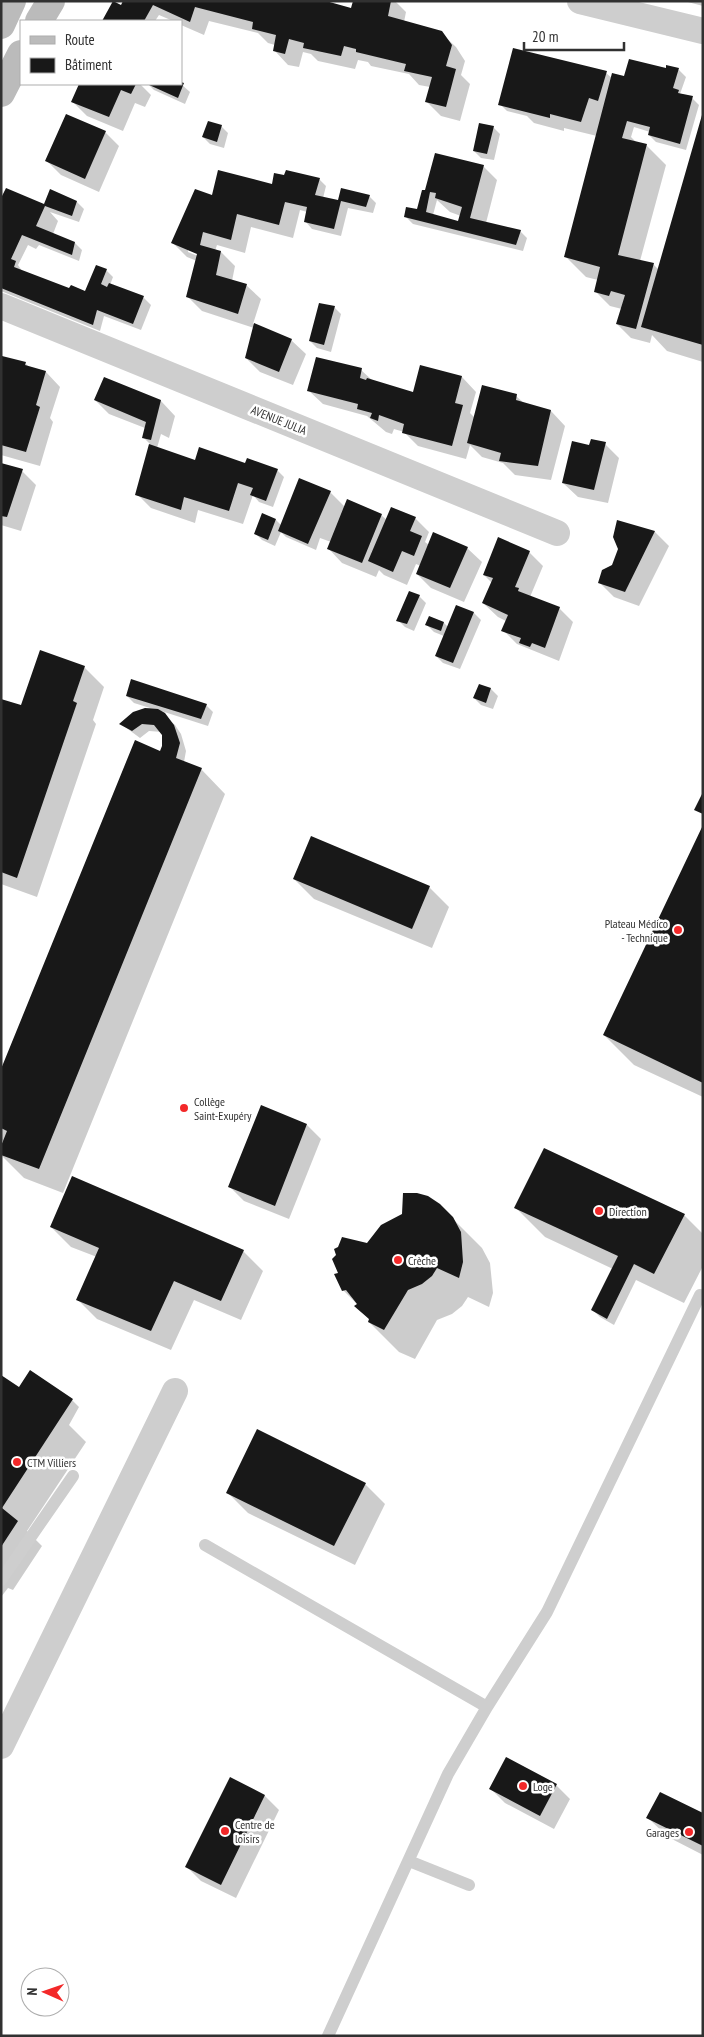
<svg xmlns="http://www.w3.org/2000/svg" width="704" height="2037" font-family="'PT Sans Narrow',sans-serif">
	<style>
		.shadow { fill: #0003; fill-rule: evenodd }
		.building { fill: #181818; fill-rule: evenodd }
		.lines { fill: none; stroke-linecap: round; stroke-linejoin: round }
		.service { stroke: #cecece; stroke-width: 12 }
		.minor { stroke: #cecece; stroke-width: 26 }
		.secondary { stroke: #bbb; stroke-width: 28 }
		.poi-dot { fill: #f32829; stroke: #fff; stroke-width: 2 }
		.labels { text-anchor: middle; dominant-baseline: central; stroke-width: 5; stroke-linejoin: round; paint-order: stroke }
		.street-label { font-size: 12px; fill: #313131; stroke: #fff }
		.poi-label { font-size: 12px; fill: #313131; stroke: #fff; text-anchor: start }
	</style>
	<rect width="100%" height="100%" fill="#fff"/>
	<path class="shadow" d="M125,1L352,9L355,1H395L406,12L404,22L441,33L456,47L465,61L461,75L470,84L460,121L441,116L426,101L430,87L419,85L409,74L371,66L368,62L358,60L355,69L318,61L311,54L303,52L299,67L288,65L274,50L275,45L268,43L258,33L209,21L204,35L181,25V21H173L159,15L155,21H104L114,2L122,6Z
		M684,1H703V6Z
		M667,67L679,70L686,77L680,94L692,98L699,105L686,150L656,142L649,135L650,132L634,127L631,137L637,143L646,145L666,165L640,261L653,264L659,270L703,118V362L667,351L652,335L650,343L631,338L617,324L622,309L610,306L596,292L598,280L586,277L566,257L597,136L564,128V131L534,123L527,116L507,111L500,104L606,73L612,78L629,79L667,69Z
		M81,84H140L151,95L145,107L135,103L123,131L87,116L73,102Z
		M148,84H181L190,92L185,104L154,90Z
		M221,126L228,133L224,148L210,144L203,137Z
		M493,127L500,134L494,160L481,158L474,151Z
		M105,132L119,146L99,192L61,175L47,161Z
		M483,166L497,180L486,223L520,231L527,238L523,251L413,224L406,217L418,211L427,190ZM437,200L450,212L461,216L459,222L433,215Z
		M319,179L326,186L323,198L339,202L342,189L369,196L376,203L373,213L348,208L341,236L312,229L305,221L307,212L300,210L293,238L251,227L245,253L217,245L215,251L221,252L235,266L232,281L246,285L261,299L253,324L291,340L306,354L293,385L260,372L246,358L254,328L202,311L188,297L197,261L187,257L173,243L213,196ZM188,249L204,256L203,258L188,252Z
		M51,191L77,202L84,209L79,222L50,212L58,221L53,234L75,243L82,250L79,261L39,245L36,249L28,245L18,265L22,271L69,290L86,293L106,270L113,277L110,285L144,298L151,305L141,330L104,316L100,331L1,291V202L44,206Z
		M334,307L341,314L331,352L317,348L310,341Z
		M2,357L25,363L30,368L46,372L60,387L50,418L53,422L40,466L1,455Z
		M421,366L462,377L476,392L470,413L475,418L516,396L525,404L551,411L565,426L551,480L515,475L503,463L482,457L470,445L466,459L418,446L404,432L394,429L392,434L386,432L367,416L323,404L308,390L361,370L373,381L414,393Z
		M104,379L161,401L175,416L169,438L161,434L157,448L196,461L244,464L277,470L284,477L273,507L259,502L253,495L243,524L198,510L195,523L151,508L137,494L150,444L143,437L145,428L109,414L95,400Z
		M605,444L619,458L608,503L578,497L563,483L590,447Z
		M1,464L22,471L36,485L21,531L1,525Z
		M330,492L345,507L381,515L387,520L415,518L429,532L425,542L429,545L467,548L482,562L464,602L431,588L417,574L421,566L416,564L407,585L384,575L379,570L376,577L342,563L328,548L331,542L320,538L316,550L286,537L281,532L275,546L262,540L255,533L276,520L281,525Z
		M618,522L655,532L669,546L639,606L614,597L600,583L613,566L619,549Z
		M529,552L543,566L530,597L559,608L573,622L559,661L517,644L503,630L506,621L498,617L483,603L492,583L484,575Z
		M419,596L426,603L414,631L405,627L398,620Z
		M457,606L474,613L481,620L460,669L443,663L436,656L444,636L434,632L427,625L444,623L448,627Z
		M84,667L104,687L93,720L96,724L37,897L1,884V700L22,707Z
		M491,689L498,696L493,709L481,705L474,698Z
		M127,696L206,705L213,712L208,726L158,710L175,725L181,734L186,751L184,762L201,769L225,794L63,1193L24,1178L1,1155L4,1142L1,1139V1072L165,754V740L162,732L149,731L140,738L121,724L140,710L150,708L134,703Z
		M703,828V1097L634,1065L604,1035Z
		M294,879L429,887L449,907L432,948L314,899Z
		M307,1125L321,1139L289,1219L244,1201L230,1187Z
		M439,1205L482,1248L490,1263L493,1293L489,1307L468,1297L462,1306L452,1314L437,1320L415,1359L399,1352L369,1322L370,1320L356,1306L358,1305L343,1290L367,1245Z
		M515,1207L684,1215L703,1234V1266L684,1303L636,1280L614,1325L600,1317L593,1310L613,1269L545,1237Z
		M51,1227L243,1251L263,1271L241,1320L194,1300L171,1350L97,1319L77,1299L97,1257L71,1247Z
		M1,1377L24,1392L72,1400L79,1407L69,1425L86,1442L27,1531L42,1546L13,1590L8,1588L1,1597Z
		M365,1484L385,1504L355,1565L248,1513L228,1493Z
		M230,1779L265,1796L279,1810L236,1898L201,1881L187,1867Z
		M556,1785L570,1799L554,1829L505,1803L491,1789Z
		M703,1814V1855L668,1837L648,1818Z"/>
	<path class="building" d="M113,1L121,5L123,1H326L351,8L353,1H391L388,16L442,31L452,45L446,66L456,69L446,107L425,102L432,77L404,71L406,64L356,52V49L344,46L341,56L303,48L304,43L289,39L285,54L273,51L276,35L252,29L253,22L195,7L190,22L153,5L144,21H102Z
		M513,48L607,71L598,101L589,98L581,122L550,114V118L498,105Z
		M629,59L666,68V65L679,68L673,88L679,90L678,93L693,96L680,144L648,135L650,127L627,121L622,138L647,144L618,255L654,263L636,329L616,324L625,295L611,291L609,296L594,292L600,267L564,257L612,73L624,76Z
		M181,82L184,83L178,98L147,84H181Z
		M79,84H136L131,94L121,90L109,117L71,102Z
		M66,114L106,131L85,179L45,161Z
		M702,115H703V345L641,327Z
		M208,121L222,125L217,142L202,137Z
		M479,123L494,126L487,154L473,151Z
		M435,153L484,165L470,218L521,230L516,245L404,217L406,207L417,209L422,190H425ZM430,192L436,193L435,198L462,207L458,221L426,212Z
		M218,170L272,184L274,173L284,175L286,170L320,178L315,195L338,200L341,188L370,195L366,207L341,201L334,229L304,222L307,207L285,202L279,225L237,214L231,240L203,232L200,245L221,251L216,275L247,284L238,314L186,297L197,254L171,243L195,189L212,195Z
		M6,188L44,204L50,189L77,201L72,216L45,206L36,226L75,242L72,255L22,235L11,259L16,261L14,267L69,288L71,285L85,291L96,265L107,269L101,284L107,287L109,283L144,296L133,324L97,310L93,325L1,288V198Z
		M319,303L335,306L324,345L309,341Z
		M254,323L292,339L279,372L245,358Z
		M2,356L26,362L25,365L46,371L36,405L40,407L26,452L1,445Z
		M316,357L362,368L360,378L366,380L367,378L413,392L420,365L462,376L455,403L463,405L452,446L402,433L404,424L379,415L378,421L370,418L372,413L357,409L358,404L307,391Z
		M104,377L161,400L151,440L142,438L146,422L94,400Z
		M482,385L517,394L516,400L551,410L538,466L499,461L501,453L467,443Z
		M591,439L606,442L594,490L562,483L572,441L589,445Z
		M149,444L195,460L199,447L245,463L247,458L278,469L266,501L250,495L253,488L238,483L229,511L184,497L181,510L135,495Z
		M1,463L23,469L7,517L1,516Z
		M299,478L331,491L308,544L278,531Z
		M347,499L382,514L362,563L327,549Z
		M391,507L416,517L410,531L422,536L414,556L402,551L393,572L368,561Z
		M262,513L276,519L268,540L254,534Z
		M617,520L655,531L625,592L598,583L602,570L612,565L618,549L613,537Z
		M433,532L468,547L450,588L416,574Z
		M498,537L530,551L515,587L519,588L518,591L560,607L545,648L532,643L530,647L519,643L521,638L501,631L508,615L482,603L493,578L483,575Z
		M409,591L420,595L407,624L396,621Z
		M456,605L474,612L453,663L435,656Z
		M429,616L444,622L441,631L425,625Z
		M40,650L85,666L73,701L77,703L17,878L1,872V699L21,705Z
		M131,679L207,704L201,719L126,696Z
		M479,684L491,688L486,703L473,698Z
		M145,708L158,709L165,713L174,725L180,743L176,758L202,768L39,1169L1,1155V1146L7,1131L1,1128V1069L135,740L160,751L162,746V735L154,725L142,724L132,731L119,724L133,712Z
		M703,792V814L694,810Z
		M703,825V1083L603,1035Z
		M311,836L430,886L412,929L293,879Z
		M261,1105L307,1124L275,1206L228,1187Z
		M544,1148L685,1214L654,1274L634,1264L607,1319L591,1310L618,1256L514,1208Z
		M72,1176L244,1250L221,1301L174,1281L151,1331L76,1300L99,1248L50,1227Z
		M403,1193H417L428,1196L440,1204L453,1217L461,1232L463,1262L459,1278L437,1268L432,1276L422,1284L408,1290L384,1330L368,1322L369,1319L354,1306L357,1304L346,1290L342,1291L334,1274L338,1273L332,1259L336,1255L334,1249L338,1247L342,1237L367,1243L381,1225L402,1214Z
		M30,1370L73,1399L2,1508L18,1521L1,1547V1375L19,1387Z
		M257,1429L366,1483L334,1546L226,1493Z
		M506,1757L557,1784L540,1816L489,1789Z
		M230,1777L265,1795L221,1885L185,1867Z
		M660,1792L703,1813V1846L646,1818Z"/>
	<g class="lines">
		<path class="service" d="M205,1545L487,1707
			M1,1580L73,1476
			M409,1861L469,1885
			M328,2036L448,1774L487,1707L547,1612L700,1295"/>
		<path class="minor" d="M580,1L703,31
			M1,306L557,533
			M1,1746L175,1391"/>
		<path class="secondary" d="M39,21L51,1
			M1,25L12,1
			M1,93L21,54"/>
	</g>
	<g class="poi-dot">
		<circle cx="678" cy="930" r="5"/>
		<circle cx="184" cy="1108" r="5"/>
		<circle cx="599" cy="1211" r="5"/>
		<circle cx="398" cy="1260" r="5"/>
		<circle cx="17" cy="1462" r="5"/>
		<circle cx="523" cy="1786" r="5"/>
		<circle cx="225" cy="1831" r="5"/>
		<circle cx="689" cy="1832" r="5"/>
	</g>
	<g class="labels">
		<g class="street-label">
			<text transform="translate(279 420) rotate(22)">AVENUE JULIA</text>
		</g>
		<g class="poi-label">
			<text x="668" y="923" text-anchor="end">Plateau Médico<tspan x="668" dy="14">- Technique</tspan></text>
			<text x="194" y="1101">Collège<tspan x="194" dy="14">Saint-Exupéry</tspan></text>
			<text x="609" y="1211">Direction</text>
			<text x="408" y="1260">Crèche</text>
			<text x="27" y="1462">CTM Villiers</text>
			<text x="533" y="1786">Loge</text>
			<text x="235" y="1824">Centre de<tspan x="235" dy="14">loisirs</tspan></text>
			<text x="679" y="1832" text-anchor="end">Garages</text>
		</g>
	</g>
	<rect width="704" height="2037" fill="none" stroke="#313131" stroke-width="5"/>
	<rect x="20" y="20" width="162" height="65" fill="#ffffff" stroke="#adadad"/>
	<rect x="30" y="36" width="25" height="8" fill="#bbbbbb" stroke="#adadad"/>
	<text x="65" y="45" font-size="15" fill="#313131">Route</text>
	<rect x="30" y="58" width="25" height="15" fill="#181818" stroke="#adadad"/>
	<text x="65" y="70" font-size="15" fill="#313131">Bâtiment</text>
	<g transform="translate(45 1992) rotate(272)"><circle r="24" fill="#ffffff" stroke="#adadad"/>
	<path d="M0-4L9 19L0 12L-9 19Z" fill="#f32829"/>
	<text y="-8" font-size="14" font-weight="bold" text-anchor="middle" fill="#313131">N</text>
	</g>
	<path d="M524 42v8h100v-8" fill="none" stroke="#313131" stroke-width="2.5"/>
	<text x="532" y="42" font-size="15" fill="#313131" stroke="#ffffff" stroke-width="4" paint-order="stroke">20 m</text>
</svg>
